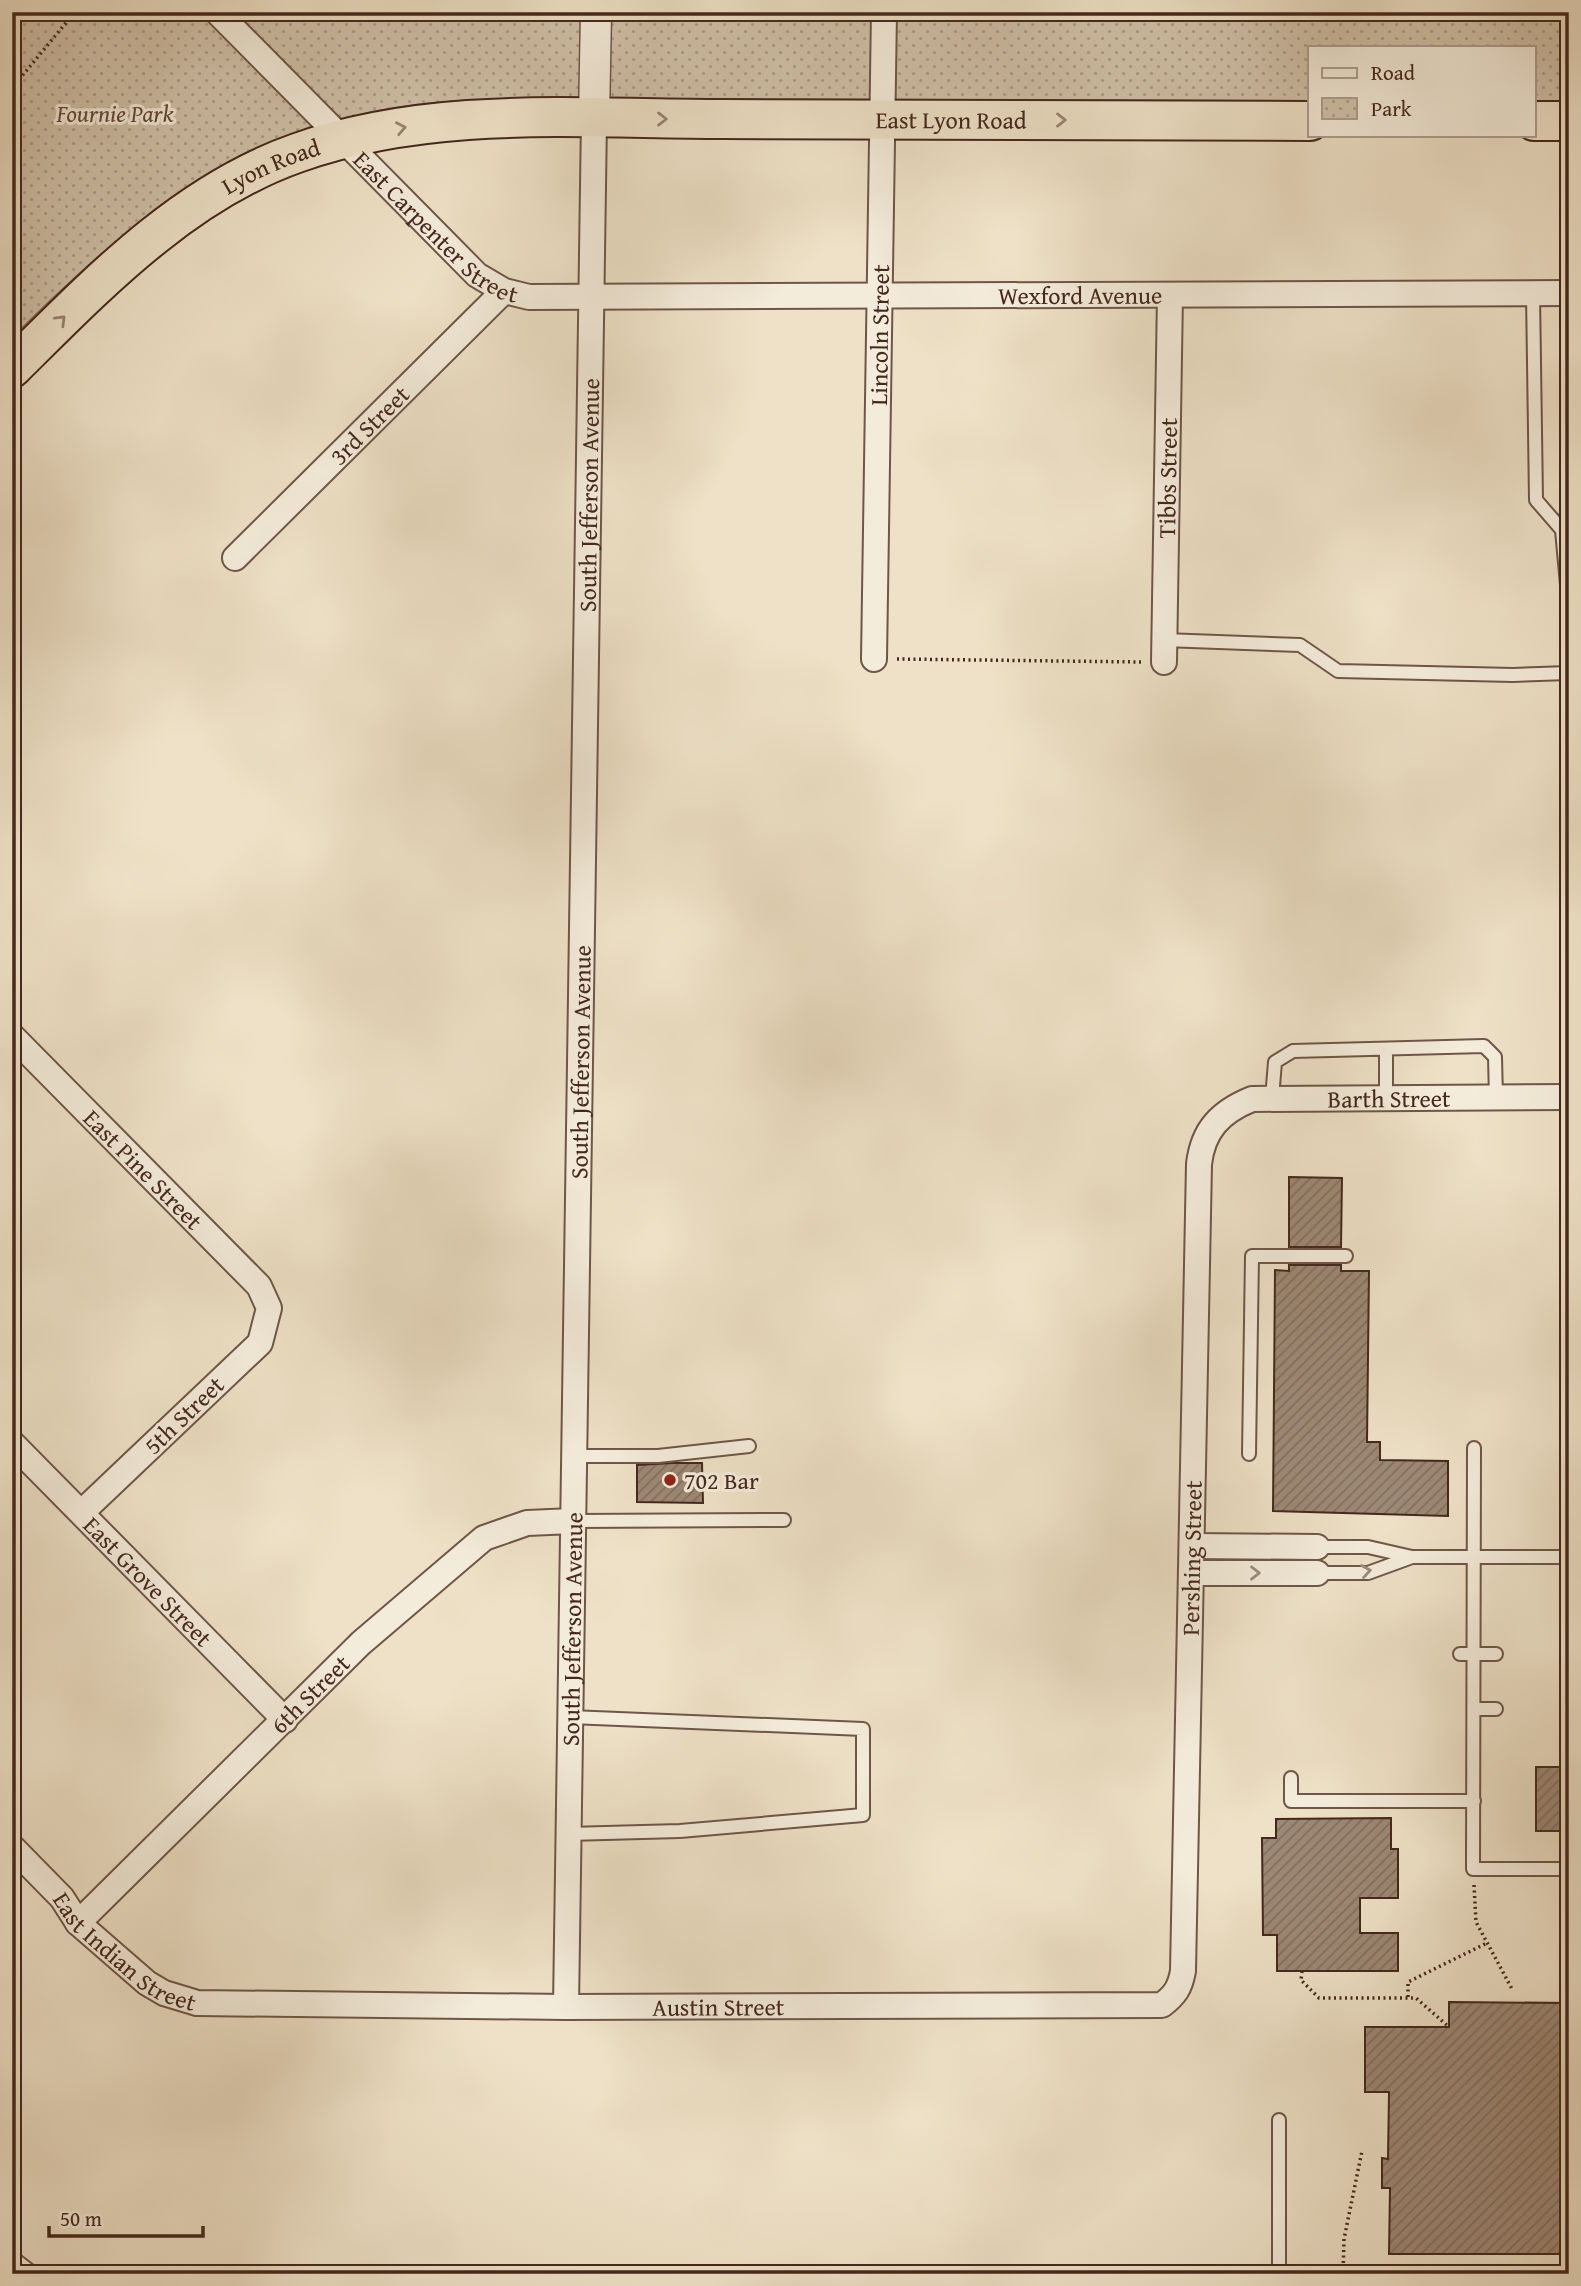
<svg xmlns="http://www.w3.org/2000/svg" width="1581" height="2286" font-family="'Gentium Book Plus',serif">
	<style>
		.park { fill: url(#park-dots); stroke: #8b7564; stroke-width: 2 }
		.building { fill: url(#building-hatch); stroke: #45281d; stroke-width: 2 }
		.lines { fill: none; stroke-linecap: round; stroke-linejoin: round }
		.service-casing { stroke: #6f5648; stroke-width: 16 }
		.minor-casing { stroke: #6f5648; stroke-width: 28 }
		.tertiary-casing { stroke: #6f5648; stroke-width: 33 }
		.trunk-casing { stroke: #45281d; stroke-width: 42 }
		.path { stroke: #45281d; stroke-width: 3.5; stroke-dasharray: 2 3.5; stroke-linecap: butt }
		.service { stroke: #f4ecdb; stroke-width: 12 }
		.minor { stroke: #f4ecdb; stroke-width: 24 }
		.tertiary { stroke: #f4ecdb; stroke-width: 30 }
		.trunk { stroke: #eee1c7; stroke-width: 38 }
		.oneway { stroke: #9a8472 }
		.oneway2 { stroke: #9c8a7c }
		.poi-dot { fill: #8f2418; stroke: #f4ecdb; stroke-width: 2.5 }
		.labels { text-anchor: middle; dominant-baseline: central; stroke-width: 6; stroke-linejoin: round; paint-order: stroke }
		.park-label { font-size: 24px; font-style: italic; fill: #614739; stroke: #f4ecdb }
		.street-label { font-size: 24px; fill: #45281d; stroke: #f4ecdb }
		.poi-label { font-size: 24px; fill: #45281d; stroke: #f4ecdb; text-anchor: start }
	</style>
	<defs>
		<pattern id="park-dots" width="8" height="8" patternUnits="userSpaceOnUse" patternTransform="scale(1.75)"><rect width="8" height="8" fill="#d1c2aa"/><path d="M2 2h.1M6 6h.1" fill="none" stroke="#ab9e8a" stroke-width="1.8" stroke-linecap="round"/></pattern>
		<pattern id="building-hatch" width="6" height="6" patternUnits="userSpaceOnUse" patternTransform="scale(1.75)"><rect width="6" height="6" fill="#9d8875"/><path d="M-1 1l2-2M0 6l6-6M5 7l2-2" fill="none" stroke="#826f5f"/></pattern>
	</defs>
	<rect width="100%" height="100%" fill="#eee1c7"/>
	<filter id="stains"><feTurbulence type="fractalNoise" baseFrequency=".00286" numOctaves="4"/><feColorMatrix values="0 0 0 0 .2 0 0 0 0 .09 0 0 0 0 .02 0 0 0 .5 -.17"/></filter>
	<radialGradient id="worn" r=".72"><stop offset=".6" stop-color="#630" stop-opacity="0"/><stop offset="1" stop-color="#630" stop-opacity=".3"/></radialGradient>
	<path class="park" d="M12,12H1569V102H1534V47H1310V101L537,99C484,100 430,100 378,111C223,142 121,230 12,338Z"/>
	<path class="building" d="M1289,1177L1342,1178L1341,1247H1289Z
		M1289,1265H1341V1271H1369L1367,1442H1380V1460L1448,1461V1516L1273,1511L1275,1270L1289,1271Z
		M673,1463H702L703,1503L637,1502V1465Z
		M1536,1767H1569V1831H1536Z
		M1391,1818V1849H1398V1898H1360V1933H1398V1971H1277V1935H1263L1262,1838H1276V1819Z
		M1449,2002L1569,2003V2254H1389L1390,2188H1382V2158L1388,2159L1389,2092H1365V2027H1449Z"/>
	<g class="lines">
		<defs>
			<path id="service" d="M1533,294L1536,500L1562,530
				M1569,507L1562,530L1569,607
				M1164,640L1300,645L1338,671L1513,675L1569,673
				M1272,1098L1275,1062L1293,1051L1484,1046L1495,1057L1496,1098
				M1386,1098V1049
				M1474,1448L1473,1869H1569
				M1249,1454L1252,1256H1346
				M574,1456H658L749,1446
				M573,1521L784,1520
				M1317,1547H1368L1412,1557H1569
				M1317,1573H1368L1412,1557
				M1460,1654H1496
				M1474,1709H1496
				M1291,1778V1801H1474
				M568,1834L680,1831L863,1815V1729L570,1717
				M1279,2120V2274
				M12,2257L34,2274"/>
			<g id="minor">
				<path id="s1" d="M217,12L477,275L504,291L529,297L1569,293"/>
				<path id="s2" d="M235,558L504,291"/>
				<path id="s3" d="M874,659L884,12"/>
				<path id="s4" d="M1164,662L1170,295"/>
				<path id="s5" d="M12,1036L259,1286L269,1308L260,1343L82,1512"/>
				<path id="s6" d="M12,1443L285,1720"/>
				<path d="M1193,1546L1317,1547"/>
				<path d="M1192,1573H1317"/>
				<path id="s7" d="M12,1847L62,1898L78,1923L147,1983L164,1993L197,2003L566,2007L1162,2005C1175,1995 1180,1988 1183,1971L1199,1164C1203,1130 1220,1112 1252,1099L1569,1097"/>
				<path id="s8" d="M78,1923L361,1643L484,1538L527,1523L573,1521"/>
				<path id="s9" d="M566,2007L594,119"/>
			</g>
			<path id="tertiary" d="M594,119L596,12"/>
			<g id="trunk">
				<path d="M1534,121H1569"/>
				<path id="s10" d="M12,368C96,285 183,193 297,153C431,105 582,119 722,119C918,119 1114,120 1310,121"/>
			</g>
		</defs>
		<use href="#service" class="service-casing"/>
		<use href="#minor" class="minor-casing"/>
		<use href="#tertiary" class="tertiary-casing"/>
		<use href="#trunk" class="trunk-casing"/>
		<path class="path" d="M12,88L75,12
			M897,659L1141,662
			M1474,1885L1476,1922L1512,1989
			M1302,1971L1301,1980L1319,1998H1416L1449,2027
			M1408,1997V1982L1487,1943
			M1343,2274L1344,2239L1362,2151"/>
		<use href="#service" class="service"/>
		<use href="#minor" class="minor"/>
		<use href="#tertiary" class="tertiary"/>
		<use href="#trunk" class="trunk"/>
	</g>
	<defs><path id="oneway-chevron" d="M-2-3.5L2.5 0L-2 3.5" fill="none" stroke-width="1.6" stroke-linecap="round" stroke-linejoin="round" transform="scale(1.75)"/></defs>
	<g class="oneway">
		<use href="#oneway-chevron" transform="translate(662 119)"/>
		<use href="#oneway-chevron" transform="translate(1061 120)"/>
		<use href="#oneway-chevron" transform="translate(401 128) rotate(-11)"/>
		<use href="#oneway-chevron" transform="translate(61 320) rotate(-45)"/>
	</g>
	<g class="oneway2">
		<use href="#oneway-chevron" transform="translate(1366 1571) rotate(-9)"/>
		<use href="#oneway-chevron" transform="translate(1255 1573)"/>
	</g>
	<circle class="poi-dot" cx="670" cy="1480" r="7"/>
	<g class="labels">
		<g class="park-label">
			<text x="115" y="113">Fournie Park</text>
		</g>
		<g class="street-label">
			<text stroke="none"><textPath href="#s10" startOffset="1018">East Lyon Road</textPath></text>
			<text stroke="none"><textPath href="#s10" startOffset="331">Lyon Road</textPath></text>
			<text stroke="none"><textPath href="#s1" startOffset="308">East Carpenter Street</textPath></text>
			<text stroke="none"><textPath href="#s1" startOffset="978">Wexford Avenue</textPath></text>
			<text stroke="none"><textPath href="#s3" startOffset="324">Lincoln Street</textPath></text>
			<text stroke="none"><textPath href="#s2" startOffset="189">3rd Street</textPath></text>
			<text stroke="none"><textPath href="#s4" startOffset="184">Tibbs Street</textPath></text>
			<text stroke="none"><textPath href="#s9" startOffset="1512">South Jefferson Avenue</textPath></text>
			<text stroke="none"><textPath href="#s9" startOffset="945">South Jefferson Avenue</textPath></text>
			<text stroke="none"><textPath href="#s7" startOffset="2286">Barth Street</textPath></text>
			<text stroke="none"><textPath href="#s5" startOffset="187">East Pine Street</textPath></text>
			<text transform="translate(184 1415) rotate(-44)">5th Street</text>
			<text stroke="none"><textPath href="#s7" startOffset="1666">Pershing Street</textPath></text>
			<text stroke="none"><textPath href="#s6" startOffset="194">East Grove Street</textPath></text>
			<text stroke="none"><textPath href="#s9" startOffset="378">South Jefferson Avenue</textPath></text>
			<text stroke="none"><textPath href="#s8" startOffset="326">6th Street</textPath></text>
			<text stroke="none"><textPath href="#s7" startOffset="156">East Indian Street</textPath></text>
			<text stroke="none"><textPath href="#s7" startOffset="768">Austin Street</textPath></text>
		</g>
		<g class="poi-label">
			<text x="684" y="1480">702 Bar</text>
		</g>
	</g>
	<rect width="1581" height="2286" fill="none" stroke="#eee1c7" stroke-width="42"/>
	<rect x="14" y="14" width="1553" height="2258" fill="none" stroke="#45281d" stroke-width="3.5"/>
	<rect x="21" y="21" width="1539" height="2244" fill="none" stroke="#45281d" stroke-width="2"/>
	<rect x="1308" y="46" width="228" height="91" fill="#f4ecdb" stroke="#ae9e8f" stroke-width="2"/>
	<rect x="1322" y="68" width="35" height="10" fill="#f4ecdb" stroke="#ae9e8f" stroke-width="2"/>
	<text x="1371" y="80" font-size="21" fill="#45281d">Road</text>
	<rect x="1322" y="98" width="35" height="21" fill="url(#park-dots)" stroke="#ae9e8f" stroke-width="2"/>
	<text x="1371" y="116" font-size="21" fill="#45281d">Park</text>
	<path d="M49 2226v10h154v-10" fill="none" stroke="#45281d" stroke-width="3.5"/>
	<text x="60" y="2226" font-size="21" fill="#45281d" stroke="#f4ecdb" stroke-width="5" paint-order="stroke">50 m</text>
	<rect width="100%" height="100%" filter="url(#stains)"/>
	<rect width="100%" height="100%" fill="url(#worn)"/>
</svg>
